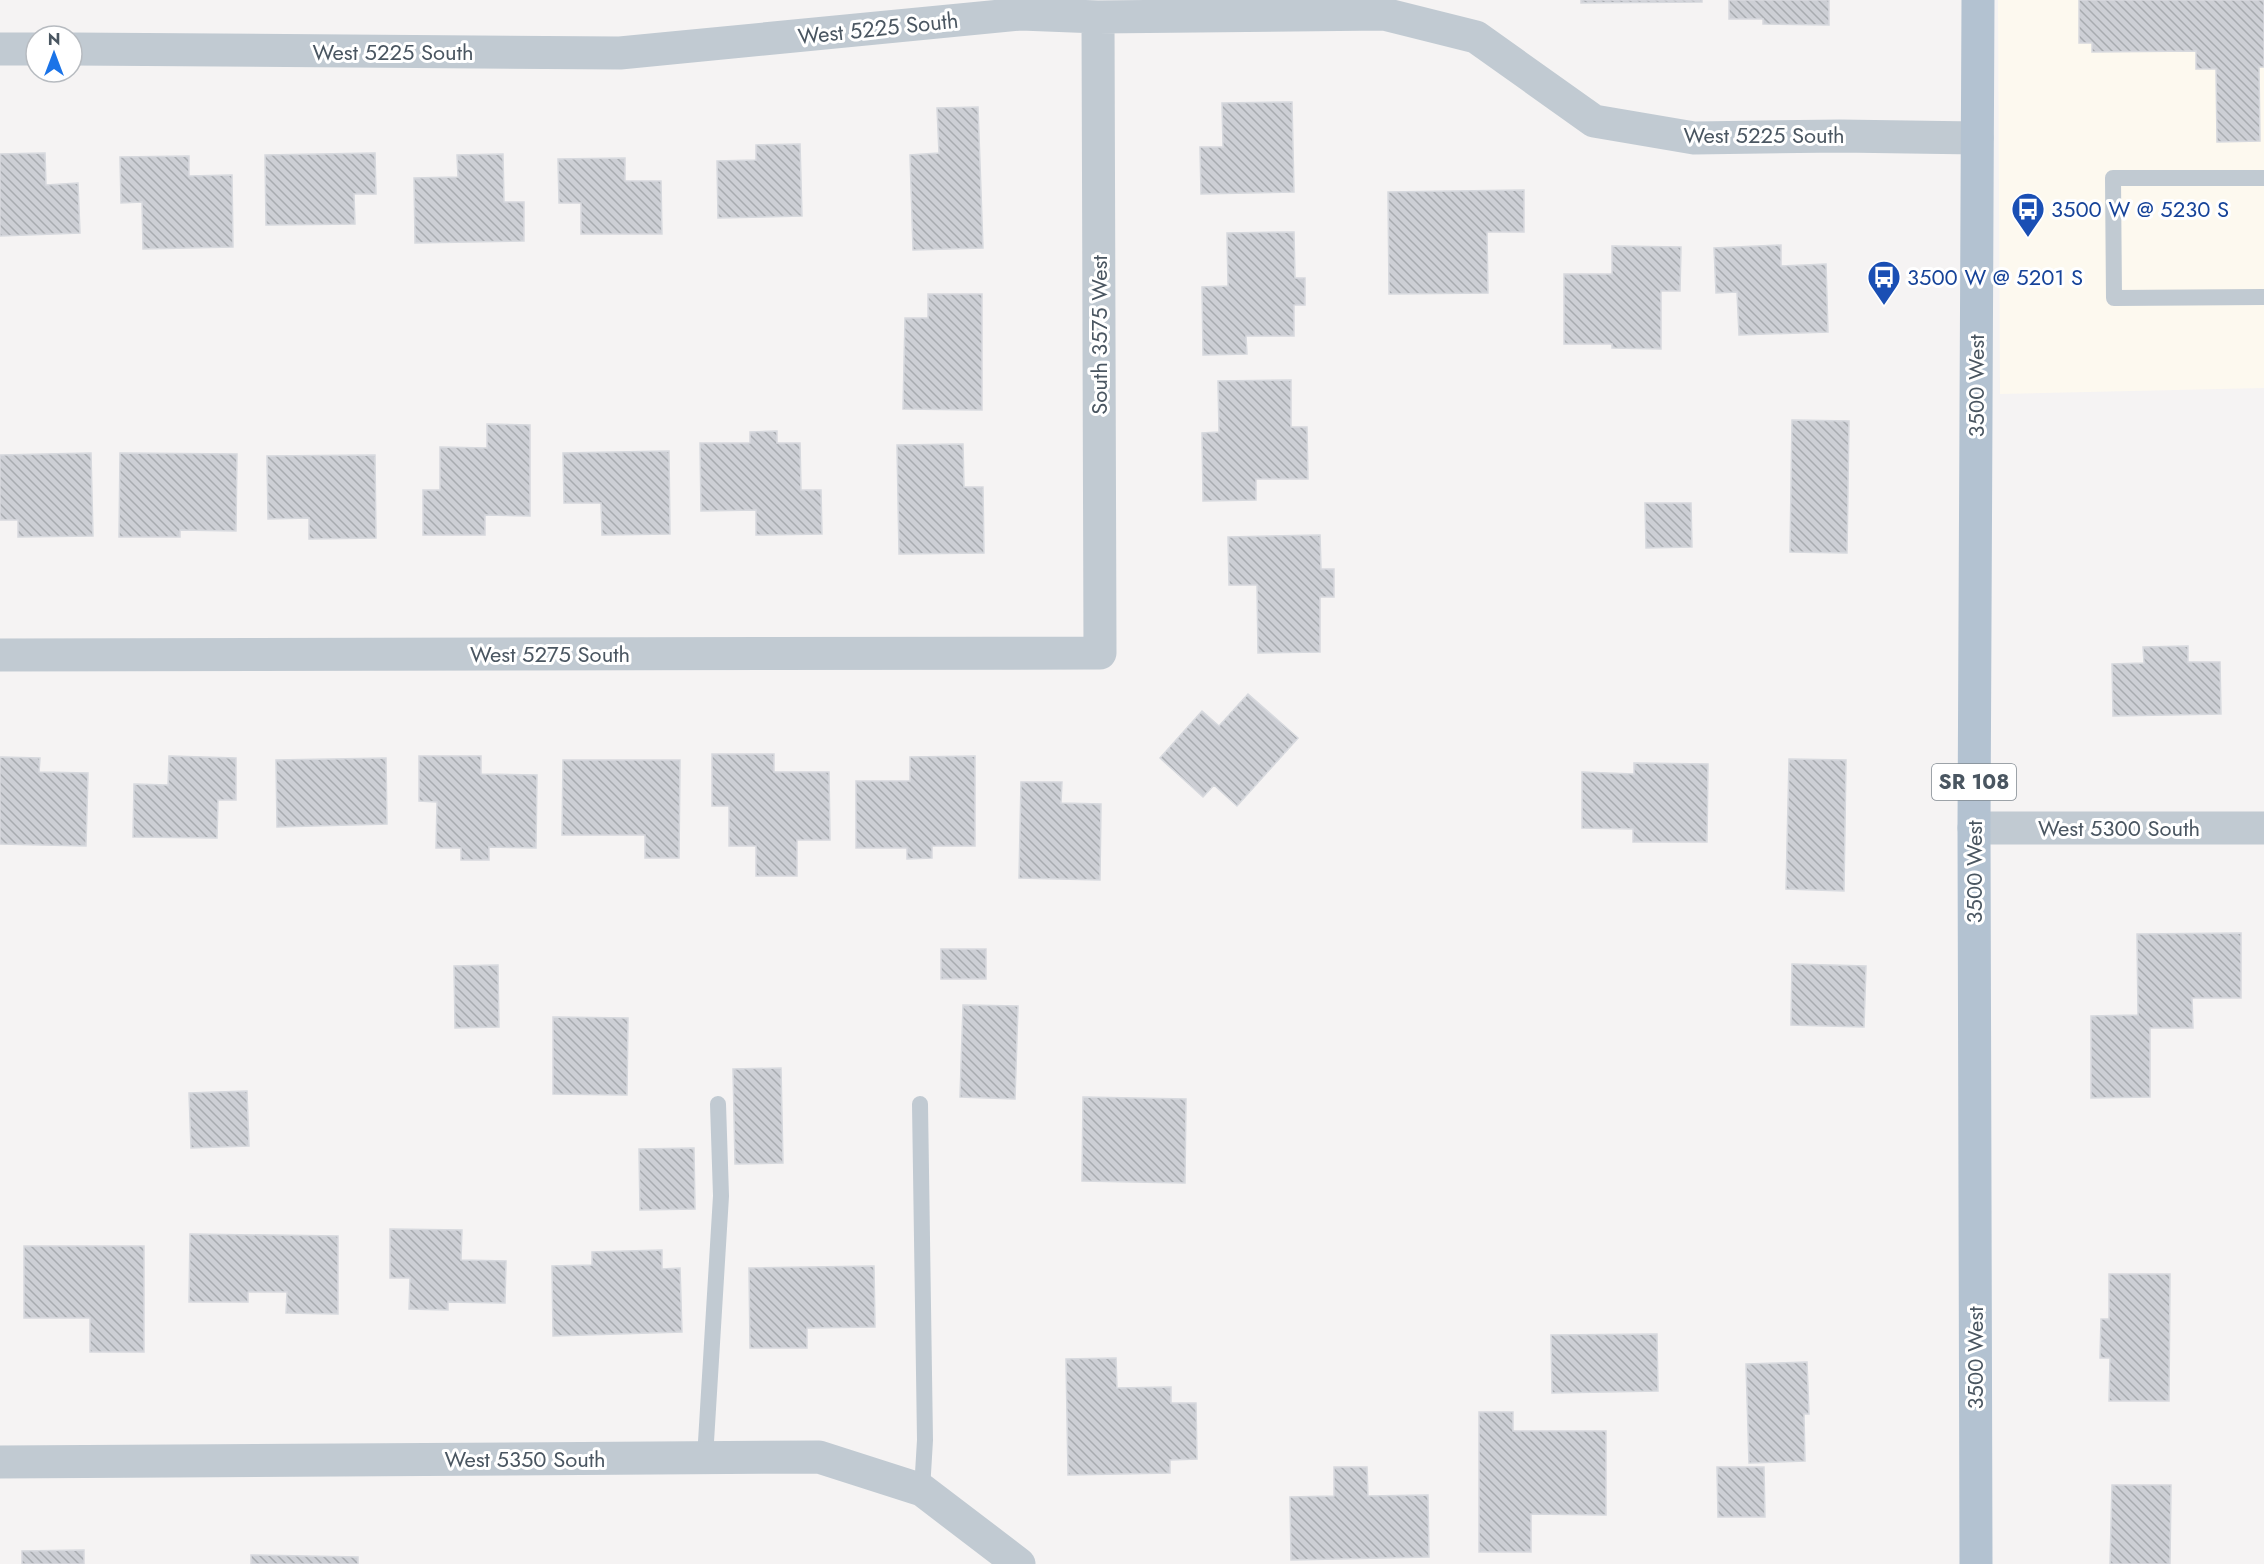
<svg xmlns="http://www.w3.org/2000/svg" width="2264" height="1564" font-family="Jost,sans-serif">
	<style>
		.commercial { fill: #fdf9ef }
		.building { fill: url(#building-back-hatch); stroke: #d7d9de; stroke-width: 1.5 }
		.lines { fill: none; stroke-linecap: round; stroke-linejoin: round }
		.service { stroke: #c1cad2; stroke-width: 16 }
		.minor { stroke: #c1cad2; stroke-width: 33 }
		.primary { stroke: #b3c2d1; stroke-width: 33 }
		.labels { text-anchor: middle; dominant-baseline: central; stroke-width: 6; stroke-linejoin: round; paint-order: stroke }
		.shield { fill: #fff; stroke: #808990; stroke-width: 1.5 }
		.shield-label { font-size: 21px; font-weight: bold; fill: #4a5661 }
		.street-label { font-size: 22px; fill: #4a5661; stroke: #fff }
		.transit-label { font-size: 22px; fill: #164399; stroke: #fff; text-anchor: start }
	</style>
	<defs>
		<pattern id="building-back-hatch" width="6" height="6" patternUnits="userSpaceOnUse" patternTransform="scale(1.5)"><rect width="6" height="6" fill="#cdcfd5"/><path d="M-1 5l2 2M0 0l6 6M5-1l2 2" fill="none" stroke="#a8abb0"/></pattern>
	</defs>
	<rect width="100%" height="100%" fill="#f5f3f3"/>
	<path class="commercial" d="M1998,0H2264V388L2000,394Z"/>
	<path class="building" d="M1581,0H1702V2L1581,3Z
		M1729,0H1829V25L1763,24V19H1729Z
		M2079,0H2264V67H2259L2260,141L2217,142L2216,69H2196V51L2092,52V43H2079Z
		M1292,102L1294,192L1201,194L1200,147H1223L1222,103Z
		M978,107L983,248L913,250L910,155L939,153L937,108Z
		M800,144L802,216L718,218L717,161L756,160V145Z
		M45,153L46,185L78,183L80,233L0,236V154Z
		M375,153L376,194H354L355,224L266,225L265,155Z
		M503,154L504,202H524V241L415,243L414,178L458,177L457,155Z
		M189,156V176L232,175L233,247L143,249L142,202L121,203L120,157Z
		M625,158V181H661L662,234H581V203H559L558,159Z
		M1524,190V232H1487L1488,293L1389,294L1388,192Z
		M1294,232L1295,278H1305V305H1294V336H1246L1247,354L1203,355L1202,287L1228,286L1227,233Z
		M1781,245V266L1826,264L1828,332L1739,335L1737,292L1716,293L1714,248Z
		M1612,246L1681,247L1680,291H1661V349L1612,348V344H1564V274H1612Z
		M928,294H982V410L903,409L905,318H928Z
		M1291,380V427H1307L1308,479H1256V500L1203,501L1202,433L1219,432L1218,381Z
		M1792,420L1849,421L1847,553L1790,552Z
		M487,424L530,425V516L485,515V535H423V490H440V447L487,448Z
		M777,431V443H800L801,490H821L822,534L756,535V510L701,511L700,443H750V432Z
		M963,444L964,487H983L984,553L899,554L897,445Z
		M669,451L670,534L602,535L601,503H564L563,453Z
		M91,453L93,536L18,537V520H0V455Z
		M120,453L237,454L236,531L180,530V537H119Z
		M375,455L376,538L309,539V518L268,519L267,456Z
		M1645,503H1691L1692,547L1646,548Z
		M1320,535L1321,569H1334V597H1320V652L1258,653L1257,585H1229L1228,537Z
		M2188,646V662H2220L2221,714L2113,716L2112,664L2144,663L2143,647Z
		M1248,694L1298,738L1237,806L1214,785L1203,797L1160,758L1202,711L1219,726Z
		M712,754H774V772H829L830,840H797V876H756V846H729V806H712Z
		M169,756L236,758V800H218L217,838L133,837L134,784L168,785Z
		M419,756H481V774L537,775L536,848L489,847V860H461V848H436L437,802L419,801Z
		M975,756V846H932V858L907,859V848H856V781H910V757Z
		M0,757L40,758L39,772L88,773L86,846L0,844Z
		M386,758L387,824L277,827L276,760Z
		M1789,759L1846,760L1844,891L1786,889Z
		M563,760H680L679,858H645V835H562Z
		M1634,763L1708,764L1707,842H1633V829L1582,828V772L1634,774Z
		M1021,782H1062L1061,803L1101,804L1100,880L1019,878Z
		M2241,933V998H2192L2193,1028H2150V1097L2091,1098V1016L2138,1015L2137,934Z
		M941,949H986V979H941Z
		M1792,964L1866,966L1864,1027L1791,1025Z
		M498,965L499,1027L455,1028L454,966Z
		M963,1005L1018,1006L1015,1099L960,1097Z
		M553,1017L628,1018L627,1095L553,1094Z
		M781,1068L783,1163L735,1164L733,1069Z
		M247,1091L249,1146L191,1148L189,1093Z
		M1083,1097L1186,1099L1185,1183L1082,1181Z
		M694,1148L695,1209L640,1210L639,1149Z
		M390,1229L462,1230L461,1260L506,1261L505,1303L448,1302V1310L409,1309L410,1278H390Z
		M190,1234L338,1236V1314L286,1313L287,1292H248V1302H189Z
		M24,1246H144V1352H90V1318H24Z
		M662,1250V1269L680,1268L682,1332L553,1336L552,1266L592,1265V1252Z
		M874,1266L875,1327L807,1328V1348H750L749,1268Z
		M2109,1274H2170L2169,1401H2109L2110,1358H2100L2101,1319H2109Z
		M1657,1334L1658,1391L1552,1393L1551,1335Z
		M1116,1358L1117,1388L1171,1387V1403H1196L1197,1459L1170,1460V1473L1068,1475L1066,1359Z
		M1807,1362L1809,1414H1804L1805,1461L1749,1463L1746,1364Z
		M1479,1412H1513V1431H1606V1515L1531,1514V1552H1479Z
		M1334,1467H1367L1368,1496L1428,1495L1429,1557L1291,1560L1290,1497L1334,1496Z
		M1717,1467H1764L1765,1517H1718Z
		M2112,1485H2171L2170,1564H2110Z
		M84,1550V1564H22V1551Z
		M251,1555L358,1557V1564H251Z"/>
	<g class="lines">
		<path class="service" d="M2264,178H2113L2114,298L2264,297
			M920,1104L925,1440L922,1490
			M705,1458L721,1196L718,1104"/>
		<path class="minor" d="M0,49H36
			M72,49L620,53L1021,14L1098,17L1384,14L1476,37L1594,121L1694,138L1840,136L1977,138
			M0,655L1100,653L1098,17
			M1974,828H2264
			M0,1462L819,1457L922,1490L1019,1564"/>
		<path class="primary" d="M1976,1564L1974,828L1978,0"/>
	</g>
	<defs>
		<symbol id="bus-pin" viewBox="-11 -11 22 30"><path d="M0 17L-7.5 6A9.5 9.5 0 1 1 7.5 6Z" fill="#1a4fb4" stroke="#fff"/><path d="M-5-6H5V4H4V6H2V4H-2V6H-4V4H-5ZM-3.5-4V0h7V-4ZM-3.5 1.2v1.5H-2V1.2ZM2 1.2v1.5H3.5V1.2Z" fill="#fff"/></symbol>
	</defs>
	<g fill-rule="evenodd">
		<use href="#bus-pin" x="2009" y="190" width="38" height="52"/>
		<use href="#bus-pin" x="1865" y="258" width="38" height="52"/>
	</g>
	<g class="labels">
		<rect class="shield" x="1932" y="764" width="84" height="36" rx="4.5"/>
		<g class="shield-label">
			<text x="1974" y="782">SR 108</text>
		</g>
		<g class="street-label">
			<text transform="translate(878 28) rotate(-6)">West 5225 South</text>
			<text x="393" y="52">West 5225 South</text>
			<text x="1764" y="135">West 5225 South</text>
			<text transform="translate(1099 335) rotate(-90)">South 3575 West</text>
			<text transform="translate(1976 386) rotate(-90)">3500 West</text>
			<text x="550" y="654">West 5275 South</text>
			<text x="2119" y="828">West 5300 South</text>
			<text transform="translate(1974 872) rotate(-90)">3500 West</text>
			<text transform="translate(1975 1358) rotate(-90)">3500 West</text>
			<text x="525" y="1459">West 5350 South</text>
		</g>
		<g class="transit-label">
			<text x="2051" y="209">3500 W @ 5230 S</text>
			<text x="1907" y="277">3500 W @ 5201 S</text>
		</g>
	</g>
	<g transform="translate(54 54)"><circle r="28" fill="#ffffff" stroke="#b7bbc0" stroke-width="1.5"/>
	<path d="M0-4.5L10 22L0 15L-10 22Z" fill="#1a73e8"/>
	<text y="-9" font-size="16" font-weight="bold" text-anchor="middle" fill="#4a5661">N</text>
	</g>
</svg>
